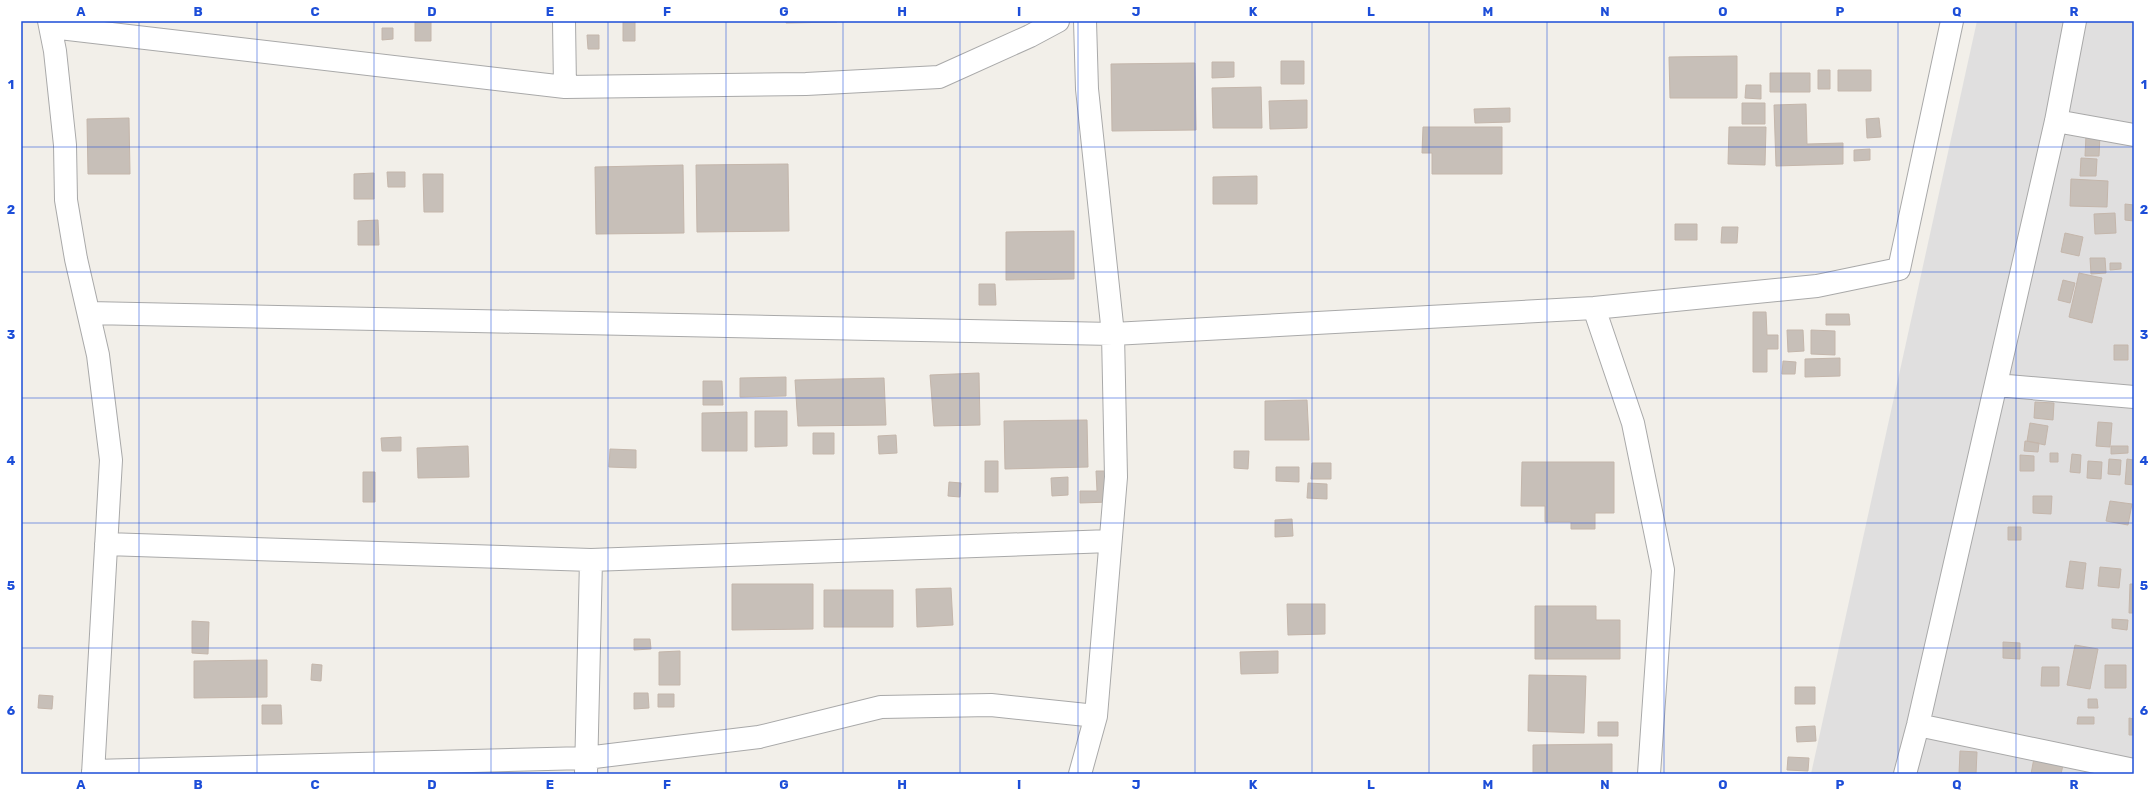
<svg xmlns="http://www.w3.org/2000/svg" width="2155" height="795" font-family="Rubik,sans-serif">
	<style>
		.residential { fill: #e0dfdf }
		.building { fill: #c7bfb8; stroke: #c4b6ab }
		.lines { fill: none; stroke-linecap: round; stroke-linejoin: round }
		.minor-casing { stroke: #a9a9a9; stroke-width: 24 }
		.minor { stroke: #fff; stroke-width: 22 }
		.grid { fill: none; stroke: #1d4ed8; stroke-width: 1; stroke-opacity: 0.55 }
		.neatline { fill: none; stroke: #1d4ed8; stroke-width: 1.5 }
		.grid-label { font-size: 13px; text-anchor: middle; font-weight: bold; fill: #1d4ed8 }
	</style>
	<rect width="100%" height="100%" fill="#f2efe9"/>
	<path class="residential" d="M1977,21H2134V774H1811Z"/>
	<path class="building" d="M415,21H431V41H415Z
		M623,21H635V41H623Z
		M786,21H837V22L786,23Z
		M382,28H393V39L382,40Z
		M587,35H599V49H588Z
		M1737,56V98H1670L1669,57Z
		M1281,61H1304V84H1281Z
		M1212,62H1234V77L1212,78Z
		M1195,63L1196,130L1112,131L1111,64Z
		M1818,70H1830V89H1818Z
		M1838,70H1871V91H1838Z
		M1770,73H1810V92H1770Z
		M1746,85H1761V99L1745,98Z
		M1261,87L1262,128H1213L1212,88Z
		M1307,100V128L1270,129L1269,101Z
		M1742,103H1765V124H1742Z
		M1806,104L1807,144L1843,143V164L1776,166L1774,105Z
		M1510,108V122L1475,123L1474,109Z
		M129,118L130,174H88L87,119Z
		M1879,118L1881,137L1867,138L1866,119Z
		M1423,127H1502V174H1432V153H1422Z
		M1729,127H1766L1765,165L1728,164Z
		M2086,135H2100L2099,156H2085Z
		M1870,149V160L1854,161V150Z
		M2081,158L2097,159L2096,176H2080Z
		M788,164L789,231L697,232L696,165Z
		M683,165L684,233L596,234L595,167Z
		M387,172H405V187H388Z
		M374,173V199H354V174Z
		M423,174H443V212H424Z
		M1257,176V204H1213V177Z
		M2071,179L2108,181L2107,207L2070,206Z
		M2125,204L2134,205V221L2125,220Z
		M2115,213L2116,233L2095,234L2094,214Z
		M378,220L379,245H358V221Z
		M1675,224H1697V240H1675Z
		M1722,227H1738L1737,243H1721Z
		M1074,231V279L1006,280V232Z
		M2065,233L2083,237L2079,256L2061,252Z
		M2090,258H2105L2106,273L2091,274Z
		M2110,263H2121V269L2110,270Z
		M2079,273L2102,278L2092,323L2069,317Z
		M2063,280L2075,283L2070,303L2058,300Z
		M979,284H995L996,305H979Z
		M1753,312H1766L1767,335H1778V349H1767V372H1753Z
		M1826,314H1849L1850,325H1826Z
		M1787,330H1803L1804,351L1788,352Z
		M1811,330L1835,331V355L1811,354Z
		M2114,345H2128V360H2114Z
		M1840,358V376L1805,377V359Z
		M1783,361L1796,362L1795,374H1782Z
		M979,373L980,425L934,426L930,375Z
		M786,377V396L740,397V378Z
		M884,378L886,425L798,426L795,380Z
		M703,381H722L723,405H703Z
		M1307,400L1309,440H1265V401Z
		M2035,402L2054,403L2053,420L2034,418Z
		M755,411H787V446L755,447Z
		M747,412V451H702V413Z
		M1087,420L1088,467L1005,469L1004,421Z
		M2098,422L2112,423L2110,447L2096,446Z
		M2030,423L2048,426L2045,445L2027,441Z
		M813,433H834V454H813Z
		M896,435L897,453L879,454L878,436Z
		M401,437V451H382L381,438Z
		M2025,441L2039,443L2038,452L2024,451Z
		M468,446L469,477L418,478L417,448Z
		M2111,446H2128V453L2111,454Z
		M610,449L636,450V468L609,467Z
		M1234,451H1249L1248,469L1234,468Z
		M2050,453H2058V462H2050Z
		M2072,454L2081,455L2080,473L2070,472Z
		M2020,455L2034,456V471H2020Z
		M2109,459L2121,460L2120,475L2108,474Z
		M2127,459L2134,460V485L2125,484Z
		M985,461H998V492H985Z
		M2088,461L2102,462L2101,479L2087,478Z
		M1522,462H1614V513H1595V529H1571V522H1545V506H1521Z
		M1312,463H1331V479H1311Z
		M1276,467H1299V482L1276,481Z
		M1096,471H1109L1110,502L1080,503V491H1097Z
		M363,472H375V502H363Z
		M1068,477V495L1052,496L1051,478Z
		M949,482L961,483L960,497L948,496Z
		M1308,483L1327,484V499L1307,498Z
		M2033,496H2052L2051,514L2033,513Z
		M2110,501L2132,504L2128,525L2106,521Z
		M1292,519L1293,536L1275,537V520Z
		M2008,527H2021V540H2008Z
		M2070,561L2086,563L2083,589L2066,587Z
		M2100,567L2121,569L2119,588L2098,586Z
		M732,584H813V629L732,630Z
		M2130,584H2134V613H2129Z
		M951,588L953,625L917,627L916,589Z
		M824,590H893V627H824Z
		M1287,604H1325V634L1288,635Z
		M1535,606H1596V620H1620V659H1535Z
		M2112,619L2128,620L2127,630L2112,628Z
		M192,621L209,622L208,654L192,653Z
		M634,639H650L651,649L634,650Z
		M2003,642L2020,643V659L2003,658Z
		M2075,645L2098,649L2090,689L2067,685Z
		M680,651V685H659V652Z
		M1278,651V673L1241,674L1240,652Z
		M267,660V697L194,698V661Z
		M312,664L322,665L321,681L311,680Z
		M2105,665H2126V688H2105Z
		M2042,667H2059V686H2041Z
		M1529,675L1586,676L1584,733L1528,731Z
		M1795,687H1815V704H1795Z
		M634,693H648L649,708L634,709Z
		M658,694H674V707H658Z
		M39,695L53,696L52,709L38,708Z
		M2088,699H2097L2098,708H2088Z
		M262,705H281L282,724H262Z
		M2078,717H2094V724H2077Z
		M2129,718L2134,719V735H2129Z
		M1598,722H1618V736H1598Z
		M1815,726L1816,741L1797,742L1796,727Z
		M1612,744V774H1533V745Z
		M1960,751L1977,752L1976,774H1959Z
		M1788,757L1809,758L1808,771L1787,770Z
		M2034,758L2063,765L2061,774H2031Z"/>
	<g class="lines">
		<defs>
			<path id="minor" d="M49,21L55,51L65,145L66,200L76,259L98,355L111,460L93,774
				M564,21L565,87
				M51,27L565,87L806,84L939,77L1030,36L1058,21
				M2056,121L2134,135
				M1594,308L1633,423L1663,570L1649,774
				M89,313L1113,334L1594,308L1817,286L1899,269L1952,21
				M1996,385L2134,397
				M106,544L591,560L1110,541
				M1918,725L2134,770
				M93,771L586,758L759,737L881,707L991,705L1096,716
				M586,774L591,560
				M1080,774L1096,716L1116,477L1113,334L1087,89L1085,21
				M1905,774L1918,725L2056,121L2075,21"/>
		</defs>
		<use href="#minor" class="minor-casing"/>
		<use href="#minor" class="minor"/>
	</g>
	<path class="grid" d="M139,21V774M257,21V774M374,21V774M491,21V774M608,21V774M726,21V774M843,21V774M960,21V774M1078,21V774M1195,21V774M1312,21V774M1429,21V774M1547,21V774M1664,21V774M1781,21V774M1898,21V774M2016,21V774M21,147H2134M21,272H2134M21,398H2134M21,523H2134M21,648H2134"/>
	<rect width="2155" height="795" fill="none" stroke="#ffffff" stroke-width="44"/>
	<rect x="22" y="22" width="2111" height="751" class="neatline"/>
	<g class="grid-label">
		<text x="81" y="16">A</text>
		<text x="198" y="16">B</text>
		<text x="315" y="16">C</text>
		<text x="432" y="16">D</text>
		<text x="550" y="16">E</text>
		<text x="667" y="16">F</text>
		<text x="784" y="16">G</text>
		<text x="902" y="16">H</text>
		<text x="1019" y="16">I</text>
		<text x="1136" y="16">J</text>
		<text x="1253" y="16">K</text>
		<text x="1371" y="16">L</text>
		<text x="1488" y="16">M</text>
		<text x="1605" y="16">N</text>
		<text x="1723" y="16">O</text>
		<text x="1840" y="16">P</text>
		<text x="1957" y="16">Q</text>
		<text x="2074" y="16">R</text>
		<text x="11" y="89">1</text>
		<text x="2144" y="89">1</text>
		<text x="11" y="214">2</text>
		<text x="2144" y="214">2</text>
		<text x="11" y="339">3</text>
		<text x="2144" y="339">3</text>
		<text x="11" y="465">4</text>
		<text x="2144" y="465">4</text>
		<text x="11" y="590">5</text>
		<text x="2144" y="590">5</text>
		<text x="11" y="715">6</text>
		<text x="2144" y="715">6</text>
		<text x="81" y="789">A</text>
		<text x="198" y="789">B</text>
		<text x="315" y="789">C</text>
		<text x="432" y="789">D</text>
		<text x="550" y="789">E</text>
		<text x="667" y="789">F</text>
		<text x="784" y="789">G</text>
		<text x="902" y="789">H</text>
		<text x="1019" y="789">I</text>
		<text x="1136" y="789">J</text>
		<text x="1253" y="789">K</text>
		<text x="1371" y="789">L</text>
		<text x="1488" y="789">M</text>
		<text x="1605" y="789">N</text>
		<text x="1723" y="789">O</text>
		<text x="1840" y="789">P</text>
		<text x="1957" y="789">Q</text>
		<text x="2074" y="789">R</text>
	</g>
</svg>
